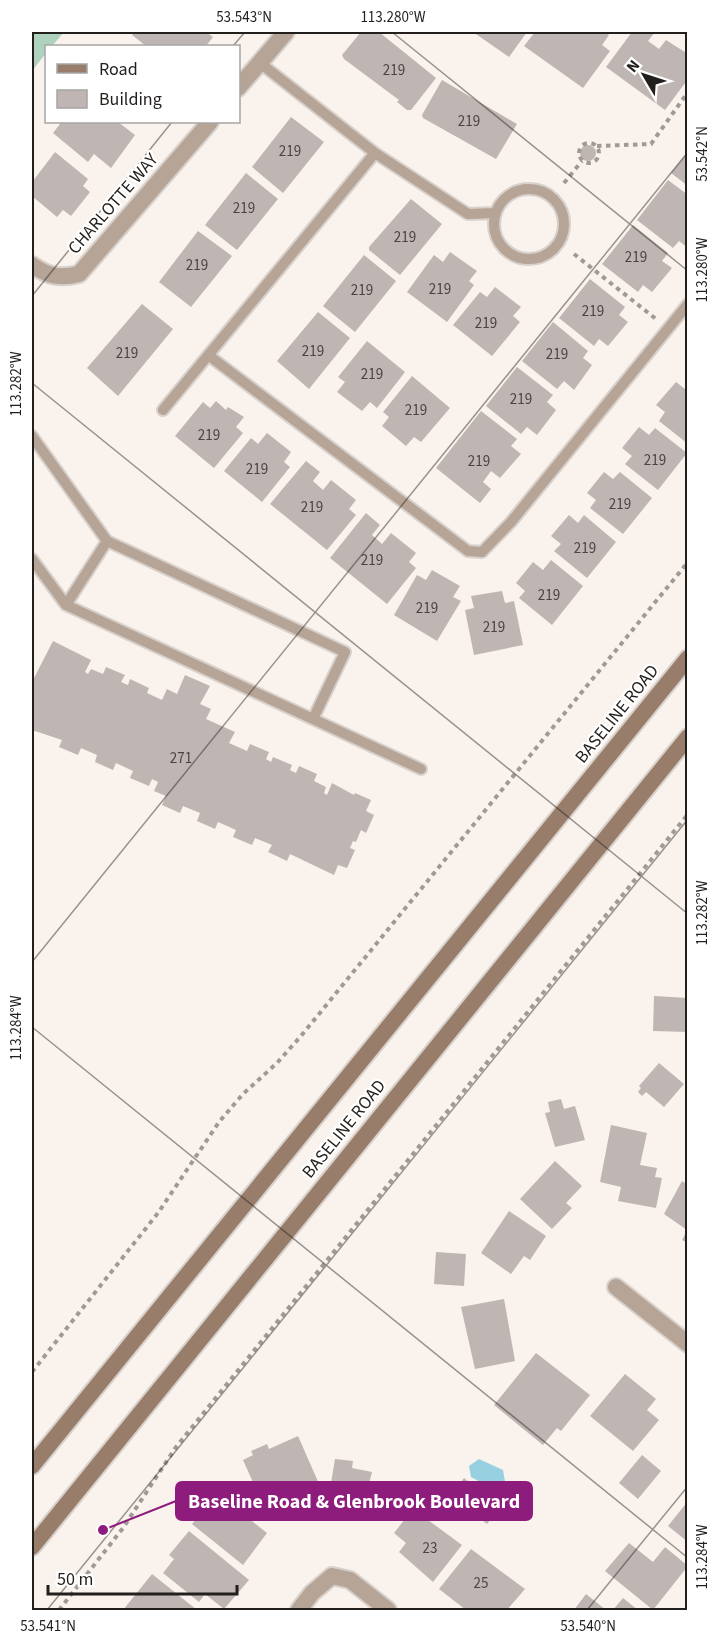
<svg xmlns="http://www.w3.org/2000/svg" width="719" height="1642" font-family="'Source Sans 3',sans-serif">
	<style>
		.green { fill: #aed2be }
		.water { fill: #97d1e1 }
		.building { fill: #bfb5b3 }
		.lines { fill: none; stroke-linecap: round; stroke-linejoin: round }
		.service-casing { stroke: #d7d0cb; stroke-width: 14 }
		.minor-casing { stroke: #d7d0cb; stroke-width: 20 }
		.secondary-casing { stroke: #d7d0cb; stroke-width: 20 }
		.path { stroke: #a09a96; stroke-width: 4; stroke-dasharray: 4.5 4.5; stroke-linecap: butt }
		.service { stroke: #b6a496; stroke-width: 10 }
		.minor { stroke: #b6a496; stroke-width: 16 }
		.secondary { stroke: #977d6a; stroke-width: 16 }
		.ticks { fill: none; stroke: #221f1d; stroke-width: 1.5; stroke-opacity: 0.45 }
		.labels { text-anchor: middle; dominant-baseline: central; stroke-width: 4.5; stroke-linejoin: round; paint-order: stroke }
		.number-label { font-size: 15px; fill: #494442 }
		.street-label { font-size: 18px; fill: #221f1d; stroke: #fff }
		.leader { fill: none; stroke: #8e1c7d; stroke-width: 2 }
		.callout-dot { fill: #8e1c7d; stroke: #fff; stroke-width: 2 }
		.callout { fill: #8e1c7d; stroke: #8e1c7d; stroke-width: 2 }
		.callout-label { font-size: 20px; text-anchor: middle; font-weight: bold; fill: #fff }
		.neatline { fill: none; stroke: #221f1d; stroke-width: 2 }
		.ticks-label { font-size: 15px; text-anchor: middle; fill: #221f1d }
	</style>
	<rect width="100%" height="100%" fill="#faf2ec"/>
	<path class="green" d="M32,32H64L52,46H46V53L32,71Z"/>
	<path class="water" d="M479,1459L503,1470L506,1487L500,1499L493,1497L486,1485L471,1477L469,1466Z"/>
	<path class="building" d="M135,32H206L213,37L206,46H146L132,35Z
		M361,32H379L436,78L411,110H407L397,102L399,100L344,59L342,55Z
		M473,32H527L509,57Z
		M535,32H604L609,35L602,45L610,51L583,88L524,46Z
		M632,32H655L648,41L659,49L666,40L688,54L685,68L688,70V79L665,110L606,67Z
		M442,80L517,124L496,159L423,118L422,115Z
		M291,117L324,142L283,193L252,167Z
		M57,122H118L135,135L111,168L94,154L88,162L53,133L60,124Z
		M580 153a8 8 0 1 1 16 0a8 8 0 1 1-16 0Z
		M55,152L88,179L83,186L90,192L71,216L63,210L57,217L32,196V179L33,181Z
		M688,152V186L671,173Z
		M246,173L278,199L237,250L205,225Z
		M668,180L688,195V248L679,241L673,248L637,220Z
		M411,199L442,224L400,275L369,250V247Z
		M633,225L668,253L662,261L672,268L652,292L643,285L638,292L602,264Z
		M198,231L232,256L191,307L159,282Z
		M450,252L477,271L469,281L474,285L447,322L407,292L434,255L443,262Z
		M364,255L396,281L355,332L323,306Z
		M590,279L625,307L619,315L628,322L608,346L599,339L594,346L559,318Z
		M495,287L521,307L513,316L520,322L492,356L453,325L480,292L487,297Z
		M142,304L173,329L118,396L87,368Z
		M318,312L350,338L309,389L277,361Z
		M553,322L588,351L583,358L592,365L574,390L564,381L557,389L522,361Z
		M367,341L405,372L377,408L370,402L362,411L337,392L345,382L338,377Z
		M517,367L553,395L547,402L556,410L537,435L527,427L521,434L486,406Z
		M412,376L450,408L421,442L414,437L406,446L382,426L389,417L383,412Z
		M676,382L685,389L688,385V444L659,421L665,412L656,405Z
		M216,401L226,410L228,407L244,417L236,427L243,433L214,468L175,436L203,402L210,408Z
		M481,411L517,439L511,446L521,454L500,478L491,471L483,482L491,489L480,503L436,468Z
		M639,427L649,435L655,428L687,453L658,490L625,464L632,456L622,448Z
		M267,433L291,452L284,462L290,467L262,502L224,471L251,438L258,444Z
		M306,461L320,472L313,481L323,490L331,480L356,500L349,509L356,515L327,550L270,504Z
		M604,472L613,479L620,472L652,498L623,534L590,508L596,500L587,493Z
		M366,513L380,525L372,535L382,544L391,533L416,553L409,562L416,568L387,604L330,558Z
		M569,515L578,523L584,515L616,542L587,578L554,551L561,544L551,536Z
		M551,560L583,586L552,625L519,598L525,591L516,583L533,562L543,570Z
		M432,570L460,586L453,597L461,601L437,641L394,615L417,575L426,580Z
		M502,591L505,603L514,601L523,645L474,655L465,610L474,608L471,596Z
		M53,641L91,660L85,672L88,674L91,669L103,674L106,667L125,675L121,682L128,685L130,679L149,688L147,693L162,700L167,689L177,694L185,675L210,686L200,704L211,709L206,719L235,732L229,743L247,751L250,744L269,752L266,759L271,762L273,757L292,765L290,770L296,773L299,766L317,774L314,781L326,787L324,793L327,795L332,783L354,795L355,793L371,800L366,811L374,815L366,833L361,830L356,842L353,841L350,848L355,850L347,868L338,865L334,875L290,854L287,861L268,852L272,845L255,838L252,845L233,837L236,830L218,822L215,829L197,821L200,813L183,806L180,813L162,805L166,796L154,791L158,782L152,779L149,786L130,778L133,771L116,763L113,770L95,762L97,755L81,748L78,755L59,747L62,740L32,730V682Z
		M654,996L688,998V1032L653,1031Z
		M659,1063L684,1084L664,1107L646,1092L642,1096L638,1092L641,1088L639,1086Z
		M561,1099L564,1109L575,1106L585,1140L555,1147L545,1113L550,1112L548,1102Z
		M611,1125L647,1133L640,1165L657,1168L655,1177L662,1178L656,1208L618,1201L621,1187L600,1182Z
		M555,1161L582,1186L566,1203L572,1208L552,1229L520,1199Z
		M682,1181L688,1185V1243L682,1240L687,1230L664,1214Z
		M509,1211L546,1236L530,1260L524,1256L511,1274L481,1253Z
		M436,1252L466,1254L464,1286L434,1284Z
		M504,1299L515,1361L475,1369L461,1307Z
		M536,1353L590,1395L561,1431L557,1428L543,1445L494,1405Z
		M625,1374L656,1399L647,1410L659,1420L633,1451L590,1416Z
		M298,1436L327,1502L289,1514L279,1491L275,1498L265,1502L261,1500L243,1460L253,1455L251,1451L267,1444L269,1449Z
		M642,1455L661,1471L638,1499L619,1483Z
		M335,1459L353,1461L352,1468L372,1472L369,1484L395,1488L391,1514L353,1508L355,1503L344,1501L331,1483Z
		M464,1478L500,1507L487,1524L451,1495Z
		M226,1482L257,1507L248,1518L267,1533L243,1565L192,1524Z
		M688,1501V1542L668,1526Z
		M413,1509L462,1545L433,1582L399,1552L406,1543L394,1533Z
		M189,1531L249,1580L224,1609L205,1594L199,1602L163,1573L174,1559L169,1555Z
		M629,1543L653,1562L665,1547L688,1566L653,1610L605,1571Z
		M471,1549L525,1589L507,1610H466L439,1589Z
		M152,1574L197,1610H123Z
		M586,1594L606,1610H574Z
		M623,1598L638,1610H613Z"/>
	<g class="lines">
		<defs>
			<path id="service" d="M260,63L375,153L468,214L495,213
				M494 224a35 35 0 1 1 70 0a35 35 0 1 1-70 0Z
				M208,355L468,551L482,552L511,522L688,304
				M163,410L375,153
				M32,436L107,541
				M32,559L66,605L421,769
				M66,605L107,541L345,652L313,719"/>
			<path id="minor" d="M238,88L286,32
				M32,265C48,276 59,279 79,274L210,122
				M616,1287L688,1344
				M299,1610L312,1593L332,1576L350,1580L388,1610"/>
			<path id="secondary" d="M32,1466L688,658
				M32,1547L688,737"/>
		</defs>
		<use href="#service" class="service-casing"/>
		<use href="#minor" class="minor-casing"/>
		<use href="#secondary" class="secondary-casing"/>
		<path class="path" d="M579 153a10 10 0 1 1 20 0a10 10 0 1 1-20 0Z
			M597,146L651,144L688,92
			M564,183L582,161
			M574,254L656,319
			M32,1372L158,1213L219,1122L243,1094L277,1063L301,1036L688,562
			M59,1610L123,1528L176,1447L688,814"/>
		<use href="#service" class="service"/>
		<use href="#minor" class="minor"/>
		<use href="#secondary" class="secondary"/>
	</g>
	<path class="ticks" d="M392,32L688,271M233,46L245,32M32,296L172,122M32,383L688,914M32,962L688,152M32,1027L688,1558M47,1610L688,819M587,1610L688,1486"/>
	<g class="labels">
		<g class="number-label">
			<text x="394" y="70">219</text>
			<text x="469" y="121">219</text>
			<text x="290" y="151">219</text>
			<text x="244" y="208">219</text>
			<text x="405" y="237">219</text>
			<text x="636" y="257">219</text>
			<text x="197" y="265">219</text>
			<text x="440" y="289">219</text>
			<text x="362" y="290">219</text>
			<text x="593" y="311">219</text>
			<text x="486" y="323">219</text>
			<text x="313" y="351">219</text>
			<text x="127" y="353">219</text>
			<text x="557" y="354">219</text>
			<text x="372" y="374">219</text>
			<text x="521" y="399">219</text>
			<text x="416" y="410">219</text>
			<text x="209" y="435">219</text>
			<text x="655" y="460">219</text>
			<text x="479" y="461">219</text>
			<text x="257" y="469">219</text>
			<text x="620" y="504">219</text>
			<text x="312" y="507">219</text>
			<text x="585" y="548">219</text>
			<text x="372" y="560">219</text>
			<text x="549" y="595">219</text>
			<text x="427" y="608">219</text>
			<text x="494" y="627">219</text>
			<text x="181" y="758">271</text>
			<text x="430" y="1548">23</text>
			<text x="481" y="1583">25</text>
		</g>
		<g class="street-label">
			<text transform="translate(113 204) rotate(-49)">CHARLOTTE WAY</text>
			<text transform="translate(617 714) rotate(-51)">BASELINE ROAD</text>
			<text transform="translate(344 1129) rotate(-51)">BASELINE ROAD</text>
		</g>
	</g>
	<path class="leader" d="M103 1530L176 1501"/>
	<circle class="callout-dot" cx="103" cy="1530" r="6"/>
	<rect class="callout" x="176" y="1482" width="356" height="38" rx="6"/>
	<g class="callout-label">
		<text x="354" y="1508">Baseline Road &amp; Glenbrook Boulevard</text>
	</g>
	<rect width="719" height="1642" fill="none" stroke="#ffffff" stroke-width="66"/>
	<rect x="45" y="45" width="195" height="78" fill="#ffffff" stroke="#a7a5a5" stroke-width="1.5"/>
	<rect x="57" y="64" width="30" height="9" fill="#977d6a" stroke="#a7a5a5" stroke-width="1.5"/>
	<text x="99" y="75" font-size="18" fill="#221f1d">Road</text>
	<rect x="57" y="90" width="30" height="18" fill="#bfb5b3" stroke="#a7a5a5" stroke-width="1.5"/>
	<text x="99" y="105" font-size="18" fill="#221f1d">Building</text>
	<g transform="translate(644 75) rotate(309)" stroke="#ffffff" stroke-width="4.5" paint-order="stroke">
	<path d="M0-4.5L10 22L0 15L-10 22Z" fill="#221f1d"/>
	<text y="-9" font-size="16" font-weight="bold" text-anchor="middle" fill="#221f1d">N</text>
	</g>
	<path d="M48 1585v9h189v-9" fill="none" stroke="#221f1d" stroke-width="3"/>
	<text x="57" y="1585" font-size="18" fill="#221f1d" stroke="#ffffff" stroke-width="4.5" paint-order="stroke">50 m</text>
	<rect x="33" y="33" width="653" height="1576" class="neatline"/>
	<g class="ticks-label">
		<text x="244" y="22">53.543°N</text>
		<text x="393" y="22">113.280°W</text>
		<text transform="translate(702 154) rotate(-90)" y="5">53.542°N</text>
		<text transform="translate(702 270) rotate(-90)" y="5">113.280°W</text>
		<text transform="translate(16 384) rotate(-90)" y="5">113.282°W</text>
		<text transform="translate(702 913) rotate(-90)" y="5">113.282°W</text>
		<text transform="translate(16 1028) rotate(-90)" y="5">113.284°W</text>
		<text transform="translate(702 1557) rotate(-90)" y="5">113.284°W</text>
		<text x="48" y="1631">53.541°N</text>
		<text x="588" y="1631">53.540°N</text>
	</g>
</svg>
